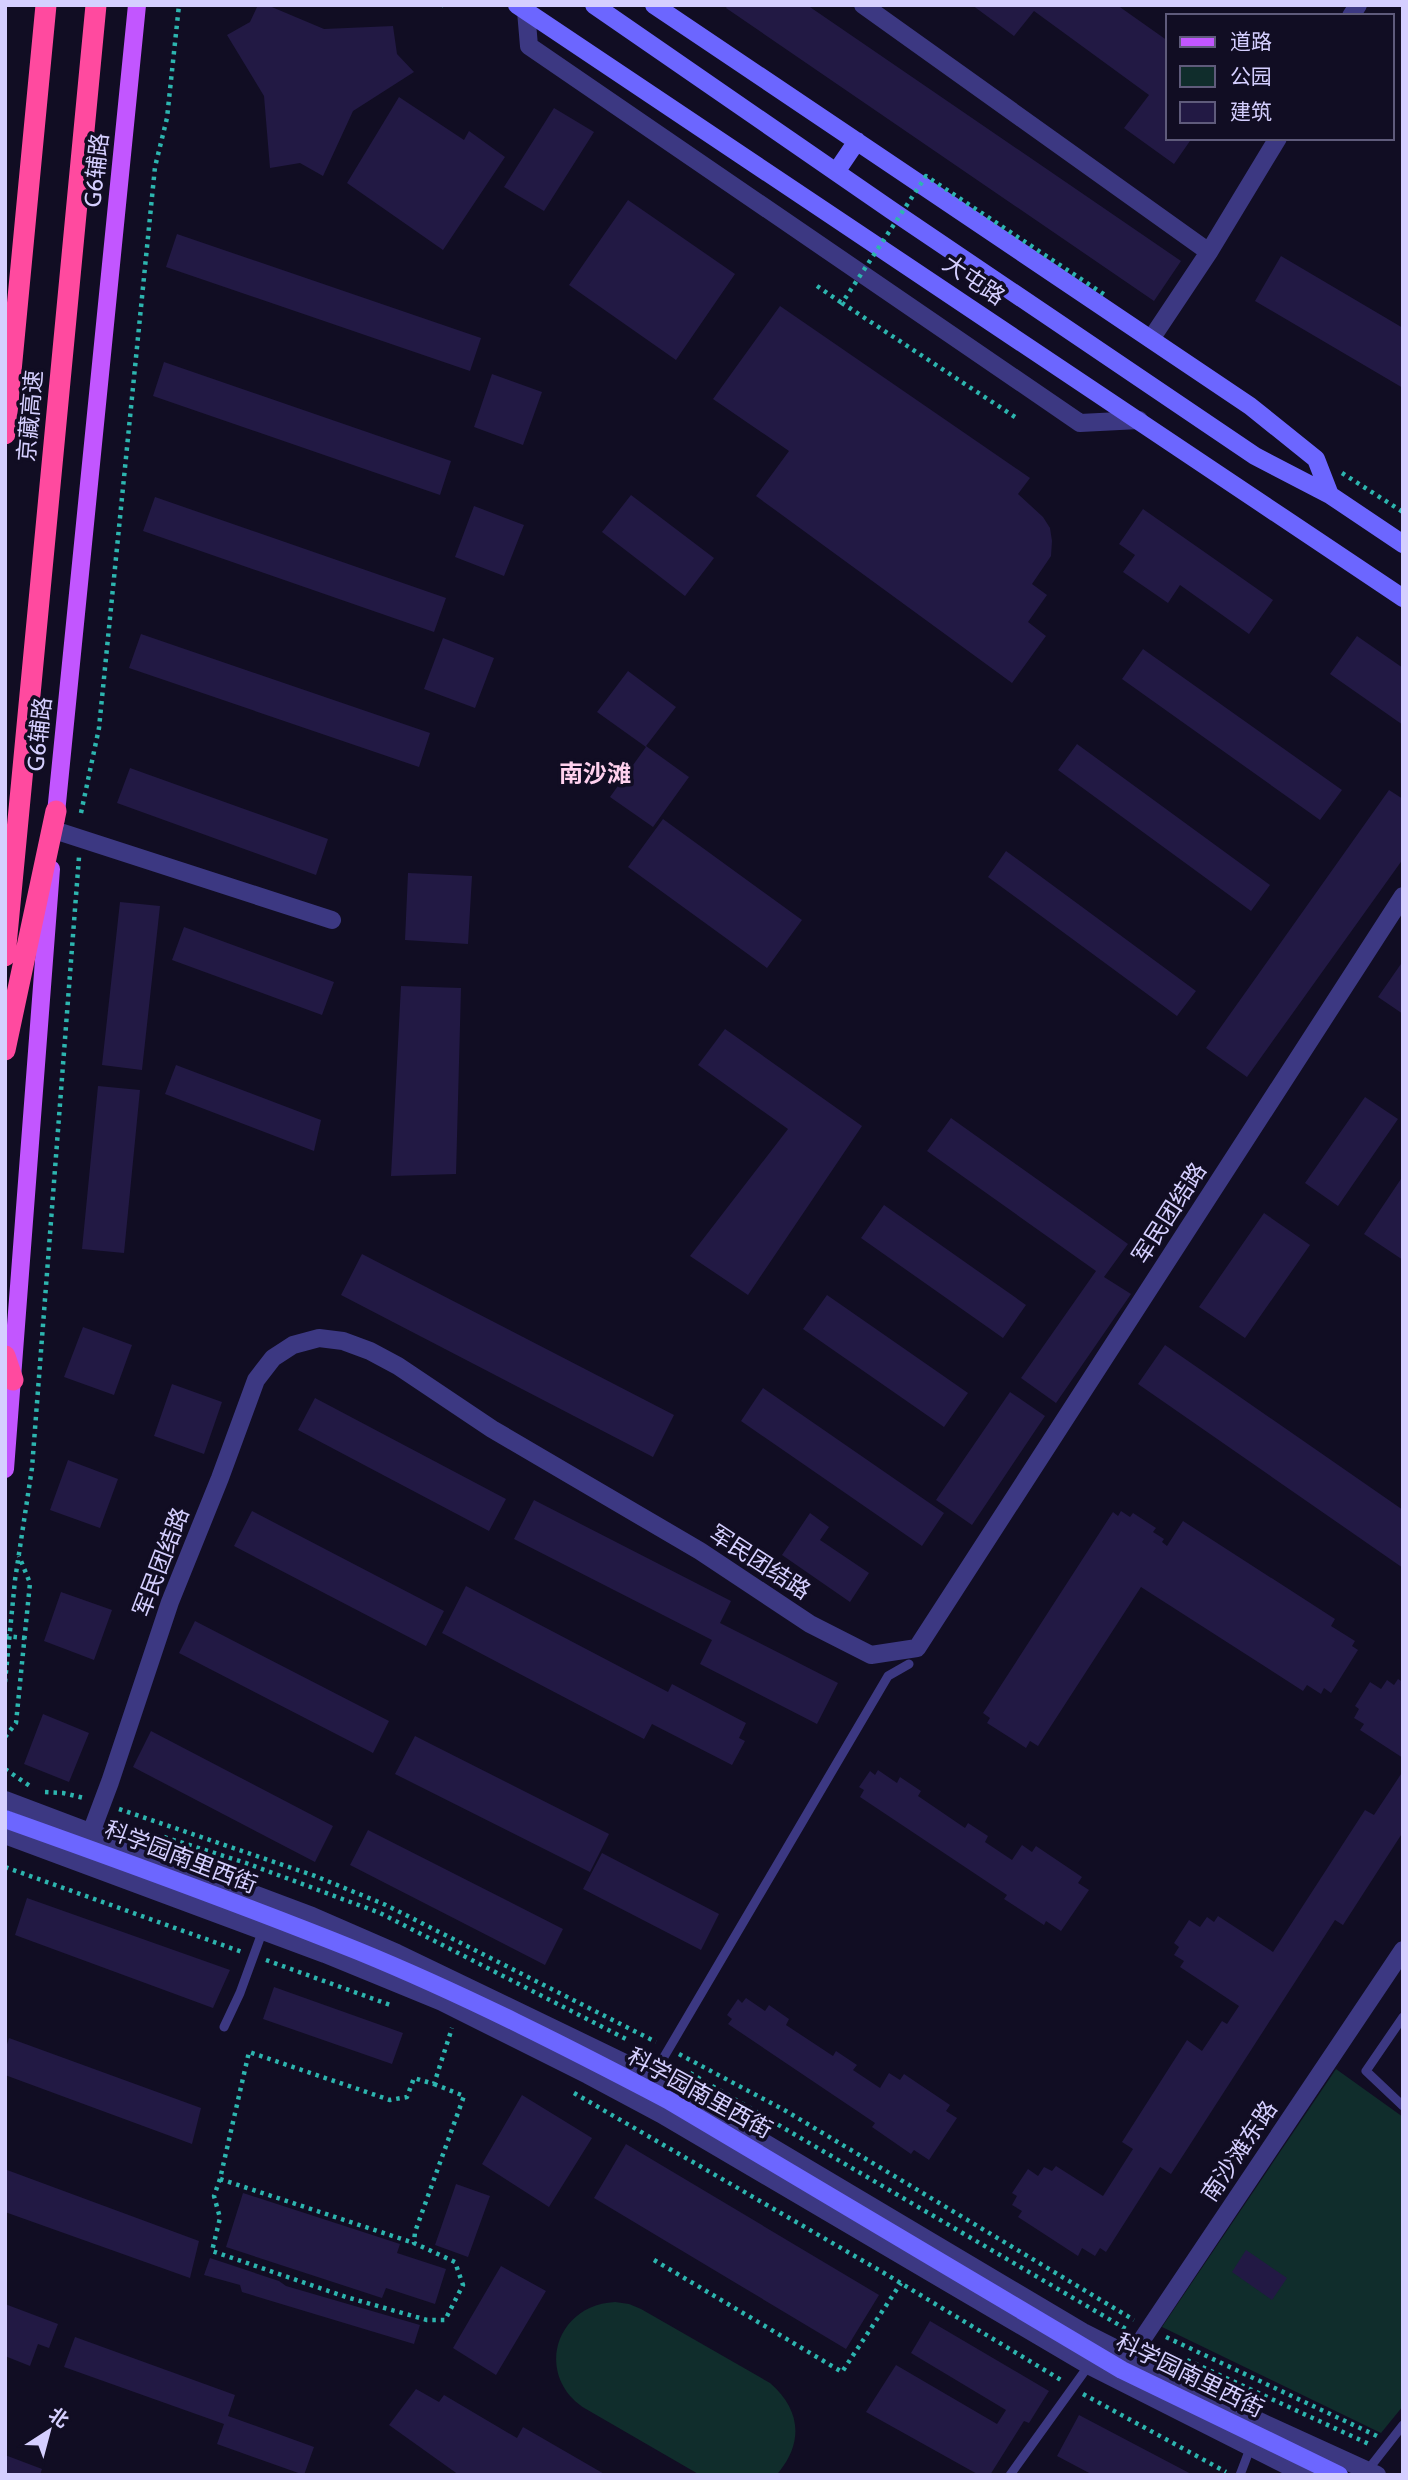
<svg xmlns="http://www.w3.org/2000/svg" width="1408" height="2480" font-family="Cabin,'Noto Sans SC',sans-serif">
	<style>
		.green { fill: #102d2c }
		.building { fill: #221944 }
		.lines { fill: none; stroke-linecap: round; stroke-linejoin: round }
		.path { stroke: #2db5af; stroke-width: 4.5; stroke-dasharray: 3.5 5; stroke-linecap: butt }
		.lane { stroke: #3c3882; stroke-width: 9 }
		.street { stroke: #3c3882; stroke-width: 18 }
		.secondary { stroke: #6c66ff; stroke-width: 18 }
		.primary { stroke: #c256ff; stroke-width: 18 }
		.highway { stroke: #ff4a9f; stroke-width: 21 }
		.path-bridge { stroke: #2db5af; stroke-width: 4.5; stroke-dasharray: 3.5 5; stroke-linecap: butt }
		.labels { text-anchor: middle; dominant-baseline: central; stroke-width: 7; stroke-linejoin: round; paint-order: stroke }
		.street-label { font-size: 23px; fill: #d5cfff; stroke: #110d23 }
		.neighbourhood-label { font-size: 24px; font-weight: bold; fill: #ffd1ee; stroke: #110d23 }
	</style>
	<rect width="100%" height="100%" fill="#110d23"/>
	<path class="green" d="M1336,2069L1403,2117V2406L1381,2433L1162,2327Z
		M615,2302L629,2304L641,2309L770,2383C800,2409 804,2441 779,2472L776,2475H700L586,2409C534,2377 554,2305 615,2302Z"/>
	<path class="building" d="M258,5H267L324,29L393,26L397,54L414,72L353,111L323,176L300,163L270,168L264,96L227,35L250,22Z
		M728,5H807L1181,261L1154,301L726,8Z
		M972,5H1117L1168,41V138H1192L1174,164L1124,128L1149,95L1034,11L1014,36Z
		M399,97L464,140L469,131L505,157L443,250L347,183Z
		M554,108L594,132L544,211L504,187Z
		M628,200L735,274L676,360L569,285Z
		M177,234L481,338L470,371L166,267Z
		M1281,256L1403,328V388L1255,301Z
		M780,306L1030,478L1018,494L1043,517L1050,528L1052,541L1051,556L1032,584L1047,595L1028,622L1046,636L1012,683L756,496L789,451L713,399Z
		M164,362L451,461L440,495L153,396Z
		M492,374L542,392L523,445L474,427Z
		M631,495L714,558L685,596L602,532Z
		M155,497L446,598L434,632L143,531Z
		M474,506L524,525L504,576L455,557Z
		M1143,509L1273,600L1249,634L1180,585L1168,603L1123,572L1135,555L1119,544Z
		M141,634L430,733L419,767L129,668Z
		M1357,636L1403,668V725L1330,674Z
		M443,638L494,658L475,708L424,689Z
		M1143,649L1342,790L1320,820L1122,679Z
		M628,671L676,707L646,746L689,777L653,827L610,797L646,747L597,712Z
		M1077,744L1270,885L1251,911L1058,770Z
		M130,768L328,839L316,875L117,803Z
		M1389,790L1403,799V859L1247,1077L1206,1048Z
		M663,819L802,920L767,968L628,867Z
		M1006,851L1196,991L1177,1016L988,877Z
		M408,873L472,876L468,944L405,940Z
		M120,902L160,906L142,1070L102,1065Z
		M184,927L334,982L322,1015L172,960Z
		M1403,961V1014L1378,997Z
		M401,986L461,988L456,1174L391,1176Z
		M725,1029L862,1126L748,1295L690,1256L788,1129L698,1065Z
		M176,1065L321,1120L314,1151L165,1094Z
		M98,1086L140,1090L124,1253L82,1249Z
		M1365,1097L1398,1119L1338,1206L1305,1183Z
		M951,1118L1128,1244L1104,1277L1131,1294L1056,1403L1021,1378L1096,1271L927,1151Z
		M1403,1176V1260L1364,1234Z
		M884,1205L1026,1305L1003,1338L861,1238Z
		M1264,1213L1310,1245L1245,1338L1199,1307Z
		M362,1254L674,1415L653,1457L341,1295Z
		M827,1295L968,1393L944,1427L803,1329Z
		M83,1327L132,1345L114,1395L64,1377Z
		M1165,1345L1403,1510V1568L1138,1384Z
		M172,1384L222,1402L204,1454L154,1436Z
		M763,1388L944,1513L922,1546L741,1421Z
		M1010,1392L1045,1416L972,1525L936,1500Z
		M315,1398L506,1499L489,1531L298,1430Z
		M68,1460L118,1479L100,1528L50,1510Z
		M534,1500L731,1601L720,1623L838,1683L817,1724L700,1664L712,1640L514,1539Z
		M252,1511L444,1611L426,1646L234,1546Z
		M1121,1511L1130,1517L1133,1513L1156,1528L1153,1532L1164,1539L1162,1542L1167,1546L1183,1521L1335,1619L1331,1626L1355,1641L1352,1646L1358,1650L1331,1693L1324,1688L1321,1694L1307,1685L1303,1691L1141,1587L1038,1746L1030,1741L1026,1748L987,1723L990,1718L983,1713L1113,1512L1118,1516Z
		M810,1513L829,1527L820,1540L869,1573L850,1602L782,1555Z
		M466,1586L668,1692L672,1684L746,1723L739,1738L745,1741L732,1765L652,1724L644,1739L442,1633Z
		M61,1592L112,1610L94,1660L44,1641Z
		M195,1621L389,1721L373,1753L179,1653Z
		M1398,1679L1403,1682V1758L1360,1730L1364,1724L1354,1718L1359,1709L1355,1706L1370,1682L1381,1689L1387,1680L1394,1685Z
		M43,1714L89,1733L69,1782L24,1764Z
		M151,1731L333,1826L315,1862L133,1767Z
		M415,1736L609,1834L590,1872L395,1774Z
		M878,1770L897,1783L900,1777L921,1791L918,1796L965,1828L968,1823L988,1836L985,1842L1012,1860L1022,1845L1032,1852L1036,1846L1082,1877L1078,1883L1089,1890L1061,1931L1046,1921L1044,1925L1004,1899L1007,1895L860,1797L864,1790L859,1787L870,1771L875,1775Z
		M1403,1771V1832L1343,1925L1335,1920L1171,2174L1160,2167L1106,2252L1100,2248L1095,2256L1082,2248L1078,2256L1018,2217L1022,2211L1012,2205L1017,2196L1012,2193L1028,2169L1038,2176L1044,2167L1052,2171L1056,2166L1103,2196L1133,2149L1122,2142L1187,2040L1202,2051L1222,2021L1227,2024L1239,2006L1180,1967L1184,1961L1174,1955L1179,1947L1174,1943L1189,1920L1200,1927L1207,1917L1214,1922L1218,1916L1273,1952L1365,1810L1374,1815Z
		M368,1830L563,1929L545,1965L350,1865Z
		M602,1853L719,1914L701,1950L583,1889Z
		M27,1898L230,1970L213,2008L15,1935Z
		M274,1987L403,2033L392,2064L263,2019Z
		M746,1998L765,2011L769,2005L789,2019L786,2025L833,2056L836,2051L857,2065L853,2070L880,2088L889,2073L900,2080L904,2074L950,2105L946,2111L957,2118L929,2160L914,2150L911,2154L872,2127L875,2123L728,2024L732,2019L727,2015L738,1999L742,2003Z
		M9,2038L201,2108L192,2144L5,2075V2051Z
		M522,2095L592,2138L549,2207L482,2164Z
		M626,2144L879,2295L846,2349L594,2198Z
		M7,2170L199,2241L190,2278L5,2212V2177Z
		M456,2184L490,2196L468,2257L435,2245Z
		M243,2193L400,2244L397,2253L446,2269L435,2304L386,2288L382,2298L226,2247Z
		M1246,2250L1287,2278L1272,2300L1232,2272Z
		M210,2258L279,2281L286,2286L420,2325L414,2344L242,2292L240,2285L204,2275Z
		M501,2266L546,2291L496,2375L453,2348Z
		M5,2304L58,2324L49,2348L38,2344L30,2366L5,2356Z
		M930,2321L1049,2391L1029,2423L1024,2421L990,2475H979L866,2412L896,2365L997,2424L1006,2410L911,2353Z
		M75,2337L235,2395L228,2416L314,2447L304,2475L217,2444L224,2424L64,2367Z
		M416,2389L439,2402L444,2395L517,2438L523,2427L606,2475H459L389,2425Z
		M1079,2415L1193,2475H1093L1057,2456Z
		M5,2455L42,2469L40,2475H5Z"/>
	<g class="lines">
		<path class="path" d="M443,5L444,6
			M817,286L842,303
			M1342,473L1403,512
			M81,813L99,728L155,167L167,118L179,5
			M5,1682L15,1580L32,1468L79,857
			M5,1737L16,1723L30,1583L19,1556
			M5,1769L30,1786
			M45,1792L63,1793L84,1798
			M119,1809L315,1876L386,1905L656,2042
			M164,1837L246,1863L380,1913L626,2039
			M5,1867L242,1952
			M266,1960L393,2006
			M679,2054L786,2111L1134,2320
			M690,2073L1126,2329
			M434,2084L464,2096L415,2232L414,2243L455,2262L463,2285L445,2320H427L346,2297L212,2251L220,2218L214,2196L220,2179L249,2052L390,2100L407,2097L414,2078L434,2084L452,2028
			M574,2093L884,2273L1061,2380
			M220,2179L414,2243
			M654,2260L842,2372L901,2283
			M1166,2337L1377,2436
			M1187,2360L1369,2444
			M1083,2394L1226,2472"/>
		<path class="lane" d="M1403,2017L1366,2071L1403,2106
			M224,2027L240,1993L263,1930
			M651,2079L888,1676L909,1664
			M1367,2471L1403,2425
			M1010,2475L1089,2365
			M1240,2475L1251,2446"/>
		<path class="street" d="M863,5L1209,252
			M526,11L529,46L1080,423L1139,420
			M1351,16L1358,5
			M1151,339L1209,252L1278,138
			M54,830L332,920
			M5,1800L312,1916L397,1953L652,2076L1083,2332L1261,2422L1377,2475
			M5,1835L325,1954L442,2002L588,2075L661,2114L1088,2365L1306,2475
			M80,1862L110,1782L170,1602L220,1478L256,1380L273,1358L293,1345L319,1338L343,1341L370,1351L398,1366L492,1429L700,1551L810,1624L871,1655L917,1648L1403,896
			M1125,2365L1403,1950"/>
		<path class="secondary" d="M517,5L1403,598
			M594,5L891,210L1255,456L1330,495L1403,544
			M654,5L1250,406L1316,459L1330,495
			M836,172L857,141
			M5,1819C123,1861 241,1904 358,1951C463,1994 567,2047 668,2100L1122,2370L1339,2475"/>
		<path class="primary" d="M55,823L137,5
			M5,1469L51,869"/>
		<path class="highway" d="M5,434L46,5
			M5,956L96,5
			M5,1050L56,811
			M5,1356L13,1380"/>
		<path class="path-bridge" d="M1015,417L842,303L926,176L1105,295
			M5,1636L25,1638"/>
	</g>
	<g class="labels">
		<g class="street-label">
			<text transform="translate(96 170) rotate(-84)">G6辅路</text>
			<text transform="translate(974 280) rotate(34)">大屯路</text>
			<text transform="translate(30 416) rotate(-85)">京藏高速</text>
			<text transform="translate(39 734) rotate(-84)">G6辅路</text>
			<text transform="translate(1169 1213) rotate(-57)">军民团结路</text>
			<text transform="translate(161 1562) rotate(-69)">军民团结路</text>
			<text transform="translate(760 1562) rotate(33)">军民团结路</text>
			<text transform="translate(181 1857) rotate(21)">科学园南里西街</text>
			<text transform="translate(700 2093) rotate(29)">科学园南里西街</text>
			<text transform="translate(1239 2151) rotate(-56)">南沙滩东路</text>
			<text transform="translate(1190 2375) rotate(26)">科学园南里西街</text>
		</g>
		<g class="neighbourhood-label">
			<text x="595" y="773">南沙滩</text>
		</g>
	</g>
	<rect width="1408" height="2480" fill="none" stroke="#d5cfff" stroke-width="14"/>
	<rect x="1166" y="14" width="228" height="126" fill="#110d23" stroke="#5f5b7b" stroke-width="2"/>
	<rect x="1180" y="37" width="35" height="10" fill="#c256ff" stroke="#5f5b7b" stroke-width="2"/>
	<text x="1230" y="49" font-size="21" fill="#d5cfff">道路</text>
	<rect x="1180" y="66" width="35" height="21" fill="#102d2c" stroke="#5f5b7b" stroke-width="2"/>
	<text x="1230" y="84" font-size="21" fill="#d5cfff">公园</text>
	<rect x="1180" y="102" width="35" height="21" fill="#221944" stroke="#5f5b7b" stroke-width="2"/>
	<text x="1230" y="119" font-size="21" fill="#d5cfff">建筑</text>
	<g transform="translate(49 2431) rotate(36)" stroke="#110d23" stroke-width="5" paint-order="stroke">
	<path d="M0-5L12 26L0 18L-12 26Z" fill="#d5cfff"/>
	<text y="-10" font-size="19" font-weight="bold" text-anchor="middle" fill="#d5cfff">北</text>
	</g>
</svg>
